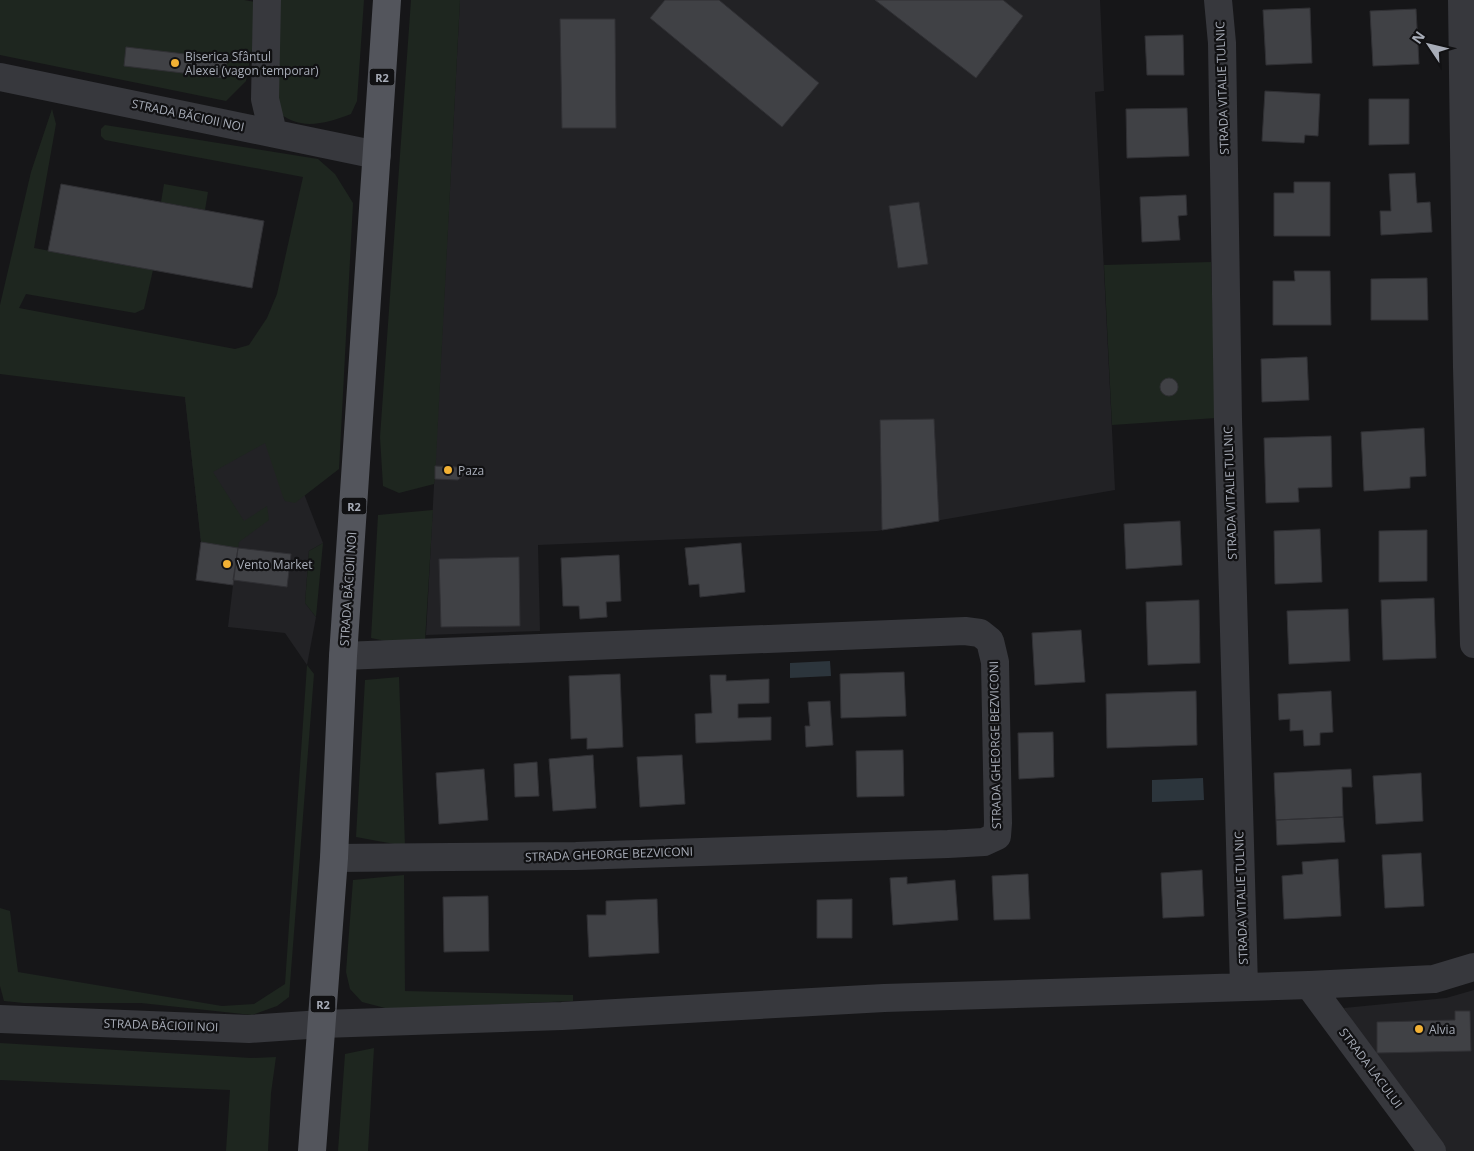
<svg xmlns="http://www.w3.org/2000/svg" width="1474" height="1151" font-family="'Open Sans',sans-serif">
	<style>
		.built { fill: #222225 }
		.green { fill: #1e261f }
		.water { fill: #2c353c }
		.building { fill: #404145; stroke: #303034 }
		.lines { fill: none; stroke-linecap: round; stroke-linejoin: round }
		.minor { stroke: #37383d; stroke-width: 28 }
		.major { stroke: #53555c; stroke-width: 28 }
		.poi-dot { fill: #f2b134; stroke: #111113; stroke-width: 2 }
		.labels { text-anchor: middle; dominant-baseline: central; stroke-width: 4.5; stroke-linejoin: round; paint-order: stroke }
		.shield { fill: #111113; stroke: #7b7e86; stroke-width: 1 }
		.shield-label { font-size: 11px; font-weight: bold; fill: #a8adb8 }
		.poi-label { font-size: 12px; fill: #a8adb8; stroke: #111113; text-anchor: start }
		.street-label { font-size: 12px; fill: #a8adb8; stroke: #111113 }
	</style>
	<rect width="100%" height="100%" fill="#161618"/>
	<path class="built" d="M460,0H1100L1104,91L1095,92L1115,490L877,531L538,545L540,631L426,635Z
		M185,397L271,408L323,543L309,551L305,603L316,617L307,665L285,633L228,627L233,585L196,580L201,542Z
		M1474,990V1151H1442L1385,1072L1344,1008L1446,998Z"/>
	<path class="green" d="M0,0H244L255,2L252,49L246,81L226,101L0,55Z
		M275,0H364L357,101L351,114C324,124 298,132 275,109Z
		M411,0H460L435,479L434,484L399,493L383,486L380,437Z
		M52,109L56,124L34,248L153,270L144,309L135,313L26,294L19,308L235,349L249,345L267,318L277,294L303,177L105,140L101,136V129L105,125L318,159L335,174L353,203L339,469L295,503L285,501L283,497L265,443L213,472L244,521L267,506L269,520L239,542L238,548L201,542L185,397L0,374V305L31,172Z
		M164,184L208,192L205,210L161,202Z
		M1211,262L1216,418L1112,425L1104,265Z
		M433,510L425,641L395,643L371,638L378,515Z
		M323,543L316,617L305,603L309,551Z
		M307,665L314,674L289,997L277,1006L252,1015L141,1003H24L4,1001L0,986V908L10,911L18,972L222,1006L254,1004L285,984Z
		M399,677L405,846L356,837L365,680Z
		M404,875L405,991L573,995V1001L407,1008H385L362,1002L350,989L346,972L353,880Z
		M0,1043L251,1058L276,1057L271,1093L268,1151H226L230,1090L0,1080Z
		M374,1048L368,1151H338L345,1054Z"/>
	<path class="water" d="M830,661L831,676L790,678V663Z
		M1203,778L1204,800L1152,802V780Z"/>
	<path class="building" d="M665,0H719L819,83L782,127L650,18Z
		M875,0H1003L1023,16L976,78Z
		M1310,8L1312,63L1266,65L1263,10Z
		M1416,9L1419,64L1373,66L1370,11Z
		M560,19H615L616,128H562Z
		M1183,35L1184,75H1147L1145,36Z
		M126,47L227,59L225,78L124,66Z
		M1265,91L1320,94L1318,136L1305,135L1304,143L1262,141Z
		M1369,99H1409V144L1369,145Z
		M1187,108L1189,156L1127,158L1126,109Z
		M1415,173L1417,203L1430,202L1432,232L1381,235L1380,211H1391L1389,174Z
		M1294,182H1330V236H1274V193H1294Z
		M61,184L264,221L252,288L48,251Z
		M1186,195L1187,215L1178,216L1180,240L1142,242L1140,197Z
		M919,202L928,264L898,268L889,206Z
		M1294,271H1330L1331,325H1273V281H1295Z
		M1427,278L1428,320H1371V279Z
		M1307,357L1309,400L1262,402L1261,359Z
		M1160 387a9 9 0 1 1 18 0a9 9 0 1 1-18 0Z
		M934,419L939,521L882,530L880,420Z
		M1424,428L1426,476L1410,477V488L1364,491L1361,432Z
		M1331,436L1332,487L1298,488L1299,502L1266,503L1264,438Z
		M435,466L457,467L465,474L458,480L435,479Z
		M1180,521L1182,565L1126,569L1124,524Z
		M1320,529L1322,582L1275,584L1274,531Z
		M1427,530V581L1379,582V531Z
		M201,542L238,548L233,585L196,580Z
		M741,543L745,592L700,597L699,584L689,585L685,548Z
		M238,548L291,554L287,587L233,580Z
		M619,555L621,601L606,602L607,617L580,619L579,606H563L561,558Z
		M519,557L520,626L441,627L439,559Z
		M1434,598L1436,658L1383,660L1381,600Z
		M1199,600L1200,663L1148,665L1146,602Z
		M1348,609L1350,661L1289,664L1287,611Z
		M1081,630L1085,682L1035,685L1032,633Z
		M904,672L906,716L841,718L840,674Z
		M620,674L623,747L587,749V738L571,739L569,676Z
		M710,675H726V681L769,679V703L738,704V718L771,717V740L696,743L695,714L712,713Z
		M1196,691L1197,745L1107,748L1106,694Z
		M1331,691L1333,732L1320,733V745L1304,746L1303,730L1290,731V719L1279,720L1278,694Z
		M830,701L833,745L806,747L805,726H810L808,702Z
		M1053,732L1054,777L1019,779L1018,733Z
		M903,750L904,796L857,797L856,751Z
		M593,755L596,808L553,811L549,759Z
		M682,755L685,804L640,807L637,757Z
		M537,762L539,796L515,797L514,764Z
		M484,769L488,820L439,824L436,773Z
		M1351,769L1352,787H1342L1343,817L1276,820L1274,773Z
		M1421,773L1423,821L1376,824L1373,776Z
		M1343,817L1345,842L1277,845L1276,820Z
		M1421,853L1424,906L1385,908L1382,855Z
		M1338,859L1341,916L1284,919L1282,876L1303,874L1302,862Z
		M1202,870L1204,916L1163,918L1161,873Z
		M1028,874L1030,919L994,920L992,876Z
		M907,877V884L955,880L958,920L893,925L890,878Z
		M488,896L489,951L444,952L443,897Z
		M657,899L659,953L589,957L587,915H606V901Z
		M852,899V938H817V900Z
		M1455,1011H1470L1471,1051L1377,1053V1022L1455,1020Z"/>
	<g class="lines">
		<path class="minor" d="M267,0L265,99L273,133
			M1218,0L1222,43L1228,419L1244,986
			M1462,0L1467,367L1474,644
			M0,77L377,155
			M334,858L576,856L948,844L984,842L997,836L998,823L995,662L990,641L980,633L965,631L343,656
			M1309,985L1432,1151
			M0,1019L249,1029L322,1024L562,1016L884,998L1309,985L1434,979L1474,967"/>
		<path class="major" d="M312,1151L334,858L343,656L387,0"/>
	</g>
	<g class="poi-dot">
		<circle cx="175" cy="63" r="5"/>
		<circle cx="448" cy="470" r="5"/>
		<circle cx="227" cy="564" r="5"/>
		<circle cx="1419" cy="1029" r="5"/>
	</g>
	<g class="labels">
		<g class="shield">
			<rect x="369.5" y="68.5" width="25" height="17" rx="4"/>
			<rect x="341.5" y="497.5" width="25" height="17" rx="4"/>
			<rect x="310.5" y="995.5" width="25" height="17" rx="4"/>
		</g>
		<g class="shield-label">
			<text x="382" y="77">R2</text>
			<text x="354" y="506">R2</text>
			<text x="323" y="1004">R2</text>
		</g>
		<g class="poi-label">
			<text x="185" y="56">Biserica Sfântul<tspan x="185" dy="14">Alexei (vagon temporar)</tspan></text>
			<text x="458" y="470">Paza</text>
			<text x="237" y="564">Vento Market</text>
			<text x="1429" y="1029">Alvia</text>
		</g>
		<g class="street-label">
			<text transform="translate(1222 88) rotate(-92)">STRADA VITALIE TULNIC</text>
			<text transform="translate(188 115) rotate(12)">STRADA BĂCIOII NOI</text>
			<text transform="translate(1230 493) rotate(-92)">STRADA VITALIE TULNIC</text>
			<text transform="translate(348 589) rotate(-86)">STRADA BĂCIOII NOI</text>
			<text transform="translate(995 745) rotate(-91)">STRADA GHEORGE BEZVICONI</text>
			<text transform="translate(609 854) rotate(-2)">STRADA GHEORGE BEZVICONI</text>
			<text transform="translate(1241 898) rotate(-92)">STRADA VITALIE TULNIC</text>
			<text transform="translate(161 1025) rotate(2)">STRADA BĂCIOII NOI</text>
			<text transform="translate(1371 1068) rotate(53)">STRADA LACULUI</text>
		</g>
	</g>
	<g transform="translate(1429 45) rotate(305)" stroke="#111113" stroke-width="4" paint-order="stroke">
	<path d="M0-4L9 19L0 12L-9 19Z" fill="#a8adb8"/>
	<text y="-8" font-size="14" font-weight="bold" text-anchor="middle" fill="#a8adb8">N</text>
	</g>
</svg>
